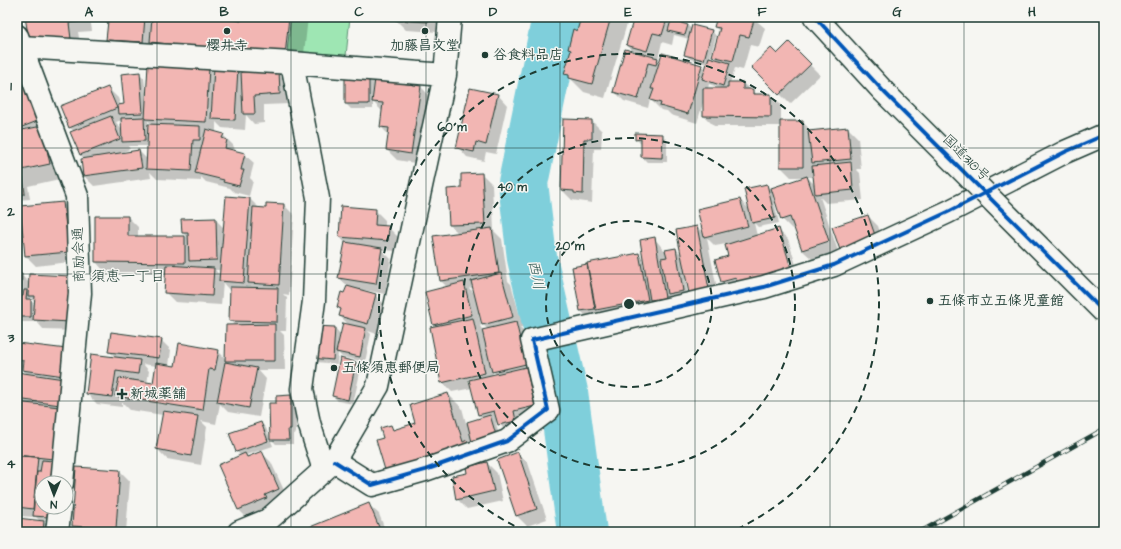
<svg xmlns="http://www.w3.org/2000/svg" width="1121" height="549" font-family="'Architects Daughter','Klee One',sans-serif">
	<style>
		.green { fill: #9ee6b3; stroke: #5e9274 }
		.shadow { fill: #0003; fill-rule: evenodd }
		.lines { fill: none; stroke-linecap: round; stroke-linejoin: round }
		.river { stroke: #7fcfdb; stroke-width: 50 }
		.building { fill: #f2b6b3; stroke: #1f3d34 }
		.minor-casing { stroke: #1f3d34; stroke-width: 25 }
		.highway-casing { stroke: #1f3d34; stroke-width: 25 }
		.minor { stroke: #f6f6f2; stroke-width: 22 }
		.highway { stroke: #f6f6f2; stroke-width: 22 }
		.rail-casing { stroke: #1f3d34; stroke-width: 4.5 }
		.rail { stroke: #f6f6f2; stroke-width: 3; stroke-dasharray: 9; stroke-linecap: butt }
		.highway-bridge-casing { stroke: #1f3d34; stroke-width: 25; stroke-linecap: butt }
		.highway-bridge { stroke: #f6f6f2; stroke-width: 22 }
		.cycleway-casing { stroke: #f6f6f2; stroke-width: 6 }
		.cycleway { stroke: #0057b8; stroke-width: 4 }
		.grid { fill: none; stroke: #1f3d34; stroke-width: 1; stroke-opacity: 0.55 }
		.ring { fill: none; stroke: #1f3d34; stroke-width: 2; stroke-dasharray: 7 5 }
		.poi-dot { fill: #1f3d34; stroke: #f6f6f2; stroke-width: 1.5 }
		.labels { text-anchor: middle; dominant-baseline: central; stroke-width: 3; stroke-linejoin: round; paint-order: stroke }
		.poi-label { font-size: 14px; font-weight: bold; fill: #1f3d34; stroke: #f6f6f2; text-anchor: start }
		.street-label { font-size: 14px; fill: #1f3d34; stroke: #f6f6f2 }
		.water-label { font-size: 15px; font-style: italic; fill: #325a55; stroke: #f6f6f2 }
		.neighbourhood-label { font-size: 15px; fill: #1f3d34; stroke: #f6f6f2 }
		.centre { fill: #1f3d34; stroke: #f6f6f2; stroke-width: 2 }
		.ring-label { font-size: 12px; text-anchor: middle; font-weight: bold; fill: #1f3d34; stroke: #f6f6f2; stroke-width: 3; stroke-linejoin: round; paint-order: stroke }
		.neatline { fill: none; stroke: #1f3d34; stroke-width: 1.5 }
		.grid-label { font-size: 13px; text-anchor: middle; font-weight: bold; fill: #1f3d34 }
	</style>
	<rect width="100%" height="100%" fill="#f6f6f2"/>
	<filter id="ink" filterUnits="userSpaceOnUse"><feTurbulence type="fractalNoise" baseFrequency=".025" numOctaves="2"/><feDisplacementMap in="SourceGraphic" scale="8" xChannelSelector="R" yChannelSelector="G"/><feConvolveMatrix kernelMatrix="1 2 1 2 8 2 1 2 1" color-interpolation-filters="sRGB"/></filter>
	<g filter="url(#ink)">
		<path class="green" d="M291,17H350L346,56L287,52Z"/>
		<path class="shadow" d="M26,17H90L92,31L78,32L81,49Z
			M103,17H308L302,72L117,49L107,40L109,25L103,20Z
			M396,17H439L438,32L406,30L396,20Z
			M582,17H629L605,98L584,92L565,73L571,51L569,49L578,32Z
			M635,17H662L671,25L672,21L688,26L692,29L712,31L716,36L710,58L719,61L713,55L720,32L715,27L718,17H752L765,28L759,47L750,45L743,70L735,68L730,83H742L758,95H771L781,105V122H803L812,132L848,128L858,138L861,169H856L860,173L863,200L826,203L820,197L838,251L812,259L802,250L795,228L792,229L782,219L775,197H773L779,223L758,227L754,223L757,236L778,230L788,239L800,278L732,292L722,282L716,261L730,256L726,244L715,246L707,238L719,299L687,279H685L688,296L607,319L599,311V314L586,316L581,311L587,265L589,268L639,254L644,260L654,238L665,251L676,249L682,255L697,227L705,235L740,200L750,210L766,185L770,189L807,177L815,185L814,177H791L781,167V126H714L704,116L703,103L697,123L671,115L667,111L661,110L650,99L648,108L624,101L614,91L635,53L627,45ZM674,35L689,39L685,54L690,59L707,64L706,70L702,66L660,62L658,59L662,42L672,45ZM709,84L723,89H708Z
			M666,17H680L678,21Z
			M789,44L820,75L790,104L753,67L777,55Z
			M17,61L64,178L28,186L30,199L17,200Z
			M209,68L215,74L238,69L241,73L278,71L289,81L290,104L264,105V123L254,124L246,115L245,130L222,128L216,122V133L223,135L233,145L236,152L244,154L254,163L250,178L253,181L249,196L234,192L230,188L206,182L201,177V181L157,179L150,172L151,178L94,186L84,176L85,159L80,155L74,131L69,127L108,88L118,98L121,106L125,105L139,73L144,78L147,100ZM122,120L123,132L116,122ZM148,121L153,125H148ZM128,146H148V160L139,151L120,153L130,149Z
			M369,77L375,83L420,86L430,96L421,164L397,160L387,150L389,135L381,127L383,112L373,102V109H351L346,104Z
			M498,95L507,105L496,154L486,152L484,161L467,157L458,147Z
			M564,120L592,121L602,131L601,149H594L592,203L572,200L562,190Z
			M662,135L667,140V162H647L642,157L641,144L636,139Z
			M482,174L492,184L494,231L502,239L508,281L511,284L523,327L520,328L525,333L545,415L509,435L498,422L496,423L500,440L478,447L471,440L474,448L385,438L390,426L395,431L417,424L448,394L462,408L466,423L483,419L479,415L472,388L452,392L442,382L436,327L434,324L447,287L441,281L459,234L450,225L448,189H462ZM474,287L476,295L469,288ZM478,313H480L483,325L488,329L483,331L480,326L481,325ZM492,370L497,375L493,376Z
			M250,199L260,209L284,205L294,215L289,295L283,294L287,298L286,331H280L284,335L285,370H258L266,379L259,417L228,412L220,404L216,424L201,421L207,427L201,465L167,459L157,449L163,415L130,410L122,402V407L97,404L87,394L116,358L109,351L161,340L171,350L169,366L175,367L218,351L226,359L235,326L230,320V291L223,283L221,305L175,302L165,292L167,272H105L96,262L128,217L138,227V237H187L183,233L215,219L224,228ZM215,270H221V276ZM143,364L156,366L153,384H147L149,371Z
			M63,203L73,213L78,261L36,266L26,256L21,207Z
			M375,210L385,220V226L388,227L398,237L397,251L382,250L391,259L385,294L364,290V291L375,295L385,305L377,334L368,331L371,334L365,362L342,357L338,353L337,364L317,362L312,357L335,328L341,335L349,325L340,316L342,311L338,307L348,286L339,278L345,243L340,237Z
			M868,216L878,226L885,247L851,259Z
			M17,275H21L79,331L44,330L37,322H17ZM31,298L35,302V305L31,301Z
			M17,344L67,350L56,483H42V507H53L52,522L43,521L54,532H17V519L40,521L36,517L17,516ZM18,364L23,370L28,375L18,374ZM43,516L52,517V519L43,518Z
			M356,363L361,368L353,404L338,401L333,396Z
			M290,396L295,401L296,433L293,434V444H276L271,439L277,404Z
			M261,423L266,428L273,446L246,455L249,458L261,452L271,462L288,499L249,520L239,510L219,465L241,456L237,452Z
			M518,454L528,463L547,519L527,526L517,516Z
			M487,463L497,473L503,501L467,509L457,499L468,474Z
			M77,468L120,471L130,481L126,532H79L73,526Z
			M369,505L379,514L386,532H313Z"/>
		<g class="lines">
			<path class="river" d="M557,17L523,183L532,258L563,392L582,532"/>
		</g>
		<path class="building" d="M25,17H82V21L69,23L71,39L29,40Z
			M102,17H145L143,42L106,40L108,21L102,20Z
			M152,17H230V19L241,21L242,17H289L285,56L150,42Z
			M395,17H429L428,22L395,20Z
			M581,17H611L592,84L569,78V75L564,74L571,50L568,49L573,29L577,31Z
			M634,17H659L667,19L662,35L653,33L647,51L626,45Z
			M717,17H755L749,37L740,35L733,61L712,56L720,28L714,27Z
			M671,20L688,25L685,35L668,31Z
			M692,25L712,30L704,60L684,55Z
			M789,42L811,64L779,95L751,67L771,48L777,54Z
			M625,49L658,58L656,65L648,63L638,99L613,92Z
			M662,53L702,65L688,114L660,106L661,103L650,100L654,89H651Z
			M709,57L730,63L723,86L702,79Z
			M17,60L40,120L17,129Z
			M148,64L209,67L206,122L145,119Z
			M214,67L238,68L235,120L211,119Z
			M279,70L280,94L254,96L255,114H243L241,72Z
			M140,72L143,113L119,114L118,105L124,104L121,74Z
			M345,75L369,76V104H345Z
			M375,79L421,86L411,154L386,150L389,128L380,127L383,103L372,102Z
			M728,82H743V89H753V94H771V117L703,116V88H728Z
			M108,87L117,108L69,128L60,106Z
			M470,88L498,94L486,145L476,142L474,152L456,148Z
			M111,116L120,139L80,155L70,132Z
			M144,117L145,141L122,142L121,118Z
			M563,119L592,120V139H584L583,194L574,193V191L561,190Z
			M780,121H803V167H780Z
			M148,124L200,126V140H193L191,171L146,169Z
			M42,126L50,164L17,171V131Z
			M848,127L851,159L812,163L808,131Z
			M206,129L224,134L222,138L227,140L225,148L245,153L241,170H244L239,186L223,182L224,180L195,173Z
			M635,133L663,134L662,158L641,157V139L635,140Z
			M139,150L142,168L83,176L81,159Z
			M851,162L853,190L815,194L812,166Z
			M482,173L485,224L449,225L447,189L461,188V174Z
			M807,176L829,241L802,250L790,217L781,220L771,188Z
			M23,178L25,194L17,195V179Z
			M767,184L775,218L752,223L744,189Z
			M226,196L250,198L244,283L219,281Z
			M740,199L748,226L704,237L697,209Z
			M63,202L69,252L25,256L20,206Z
			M266,203L284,204L279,285L248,283L253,207L266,208Z
			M341,206L376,209L375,225L389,226L388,241L339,237Z
			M868,215L876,238L840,250L832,227Z
			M95,216H128V236H185V263L95,262Z
			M216,218L217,260L189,261L188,233H182L181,219Z
			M697,226L709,289L689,293L676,230Z
			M492,228L499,273L440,281L433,236Z
			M779,228L791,268L738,285L736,278L721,282L715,260L728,256L725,245Z
			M655,237L665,298L650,300L640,240Z
			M345,242L382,248L376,284L338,278Z
			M676,248L683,291L667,294L661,258L667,257L665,250Z
			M639,253L648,300L596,310L587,263Z
			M587,264L595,309L580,311L572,267Z
			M166,265L214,268L212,296L164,293Z
			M501,273L513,317L482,325L471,281Z
			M17,274H22L21,293H17Z
			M29,274L72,276L70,322L33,320L35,296H28Z
			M464,282L472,315L433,325L425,292Z
			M347,286L376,294L368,324L339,316L341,309L337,307L341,292L344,293Z
			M230,287L278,288L277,322L229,321Z
			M24,290H27L26,299H31V317H17V296H23Z
			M473,318L485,373L441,383L430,327Z
			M516,322L526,364L492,372L482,330Z
			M343,323L366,328L360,357L336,352Z
			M275,324V361H225L226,325Z
			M314,326L335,327L333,360L311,358Z
			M111,332L162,339L159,358L108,352Z
			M17,343L67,349L64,376L22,370L23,360L17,359Z
			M179,343L219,350L215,370L209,369L203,410L115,396L119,378L153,383L156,363L175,366Z
			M91,354L140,360L138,374L116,371L112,397L86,394Z
			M340,358L356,362L348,400L332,396Z
			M225,362L257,368L249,408L217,402Z
			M526,367L535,406L514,411L516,421L498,425L494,411L478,415L469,380Z
			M17,372L64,379L60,405L17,399Z
			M448,393L463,442L467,440L469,446L385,470L376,440L383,438L380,428L391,425L393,430L415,423L410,405Z
			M291,395V429H288L289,440H270L269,403H276V396Z
			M17,402L59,407L53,459L17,455Z
			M163,411L198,416L191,456L156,449Z
			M490,415L496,435L472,442L467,422Z
			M261,422L268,441L236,452L229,433Z
			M262,451L279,489L265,495L267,498L238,510L218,465L245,453L247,457Z
			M518,452L537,509L516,516L497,460Z
			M17,456L38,457L33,509L17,507Z
			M42,460L53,461L51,483H42V507H48L47,517L33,516L37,472H40Z
			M487,462L494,491L456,500L452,476L467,473L466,467Z
			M76,467L120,470L116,529L72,526Z
			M369,503L381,532H312L310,527Z
			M17,518L44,521L43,532H17Z"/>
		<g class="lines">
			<defs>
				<path id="minor" d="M17,36L77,196L80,293L62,483
					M17,49L21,47L292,63L445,75
					M292,63L318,198L314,301L302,389L309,423L324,470
					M334,461L372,485L425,470L507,441L548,410L532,340L764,287L834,265L948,212L1065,152L1104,135
					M57,532L60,507
					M239,532L268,520L334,461L378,386L445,75L450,17"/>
				<path id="highway" d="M815,17L884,92L972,180"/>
			</defs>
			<use href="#minor" class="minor-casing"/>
			<use href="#highway" class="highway-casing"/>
			<use href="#minor" class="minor"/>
			<use href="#highway" class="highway"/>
			<defs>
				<path id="rail" d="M920,532L1104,429"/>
			</defs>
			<use href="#rail" class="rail-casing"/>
			<use href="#rail" class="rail"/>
			<defs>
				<path id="highway-bridge" d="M972,180L1104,312"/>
			</defs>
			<use href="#highway-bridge" class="highway-bridge-casing"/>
			<use href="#highway-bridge" class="highway-bridge"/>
			<defs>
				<path id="cycleway" d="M815,17L884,92L1104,312
					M334,461L372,485L425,470L507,441L548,410L532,340L764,287L834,265L948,212L1065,152L1104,135"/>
			</defs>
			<use href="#cycleway" class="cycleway-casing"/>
			<use href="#cycleway" class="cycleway"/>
		</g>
	</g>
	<path class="grid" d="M157,17V532M291,17V532M426,17V532M560,17V532M695,17V532M830,17V532M964,17V532M17,148H1104M17,274H1104M17,401H1104"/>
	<g class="ring">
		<circle cx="629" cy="304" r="83"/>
		<circle cx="629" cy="304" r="166"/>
		<path d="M525 531A250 250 0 1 1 733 531"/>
	</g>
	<g class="poi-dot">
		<circle cx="227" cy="31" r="4"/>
		<circle cx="425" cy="31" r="4"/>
		<circle cx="485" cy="55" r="4"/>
		<circle cx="930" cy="301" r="4"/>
		<circle cx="334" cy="368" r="4"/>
		<path d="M120 388h4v4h4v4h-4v4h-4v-4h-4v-4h4z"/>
	</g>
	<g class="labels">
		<g class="poi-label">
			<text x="227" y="46" text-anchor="middle">櫻井寺</text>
			<text x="425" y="46" text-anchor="middle">加藤昌文堂</text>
			<text x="493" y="55">谷食料品店</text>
			<text x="938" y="301">五條市立五條児童館</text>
			<text x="342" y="368">五條須恵郵便局</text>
			<text x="130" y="394">新城薬舗</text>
		</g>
		<g class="street-label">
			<text transform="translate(966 158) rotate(45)">国道310号</text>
			<text transform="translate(79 255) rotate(-92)">商励会通</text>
		</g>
		<g class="water-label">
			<text transform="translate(536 275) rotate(78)">西川</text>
		</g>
		<g class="neighbourhood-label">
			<text x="128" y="276">須恵一丁目</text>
		</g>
	</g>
	<circle cx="629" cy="304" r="6" class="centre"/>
	<g class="ring-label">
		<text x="452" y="131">60 m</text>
		<text x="512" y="191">40 m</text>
		<text x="570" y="250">20 m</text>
	</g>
	<rect width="1121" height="549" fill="none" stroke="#f6f6f2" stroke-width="44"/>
	<g transform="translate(54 495) rotate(181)"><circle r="19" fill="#f6f6f2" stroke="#a0aca6"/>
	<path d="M0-3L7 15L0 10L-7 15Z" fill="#1f3d34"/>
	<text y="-6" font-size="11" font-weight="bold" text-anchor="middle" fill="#1f3d34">N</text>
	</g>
	<rect x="22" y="22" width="1077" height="505" class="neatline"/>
	<g class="grid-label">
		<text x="89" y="16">A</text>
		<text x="224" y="16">B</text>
		<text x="359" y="16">C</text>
		<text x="493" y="16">D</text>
		<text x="628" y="16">E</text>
		<text x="762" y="16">F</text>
		<text x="897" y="16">G</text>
		<text x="1032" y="16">H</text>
		<text x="11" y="90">1</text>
		<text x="11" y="216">2</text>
		<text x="11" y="342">3</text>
		<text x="11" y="468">4</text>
	</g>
</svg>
